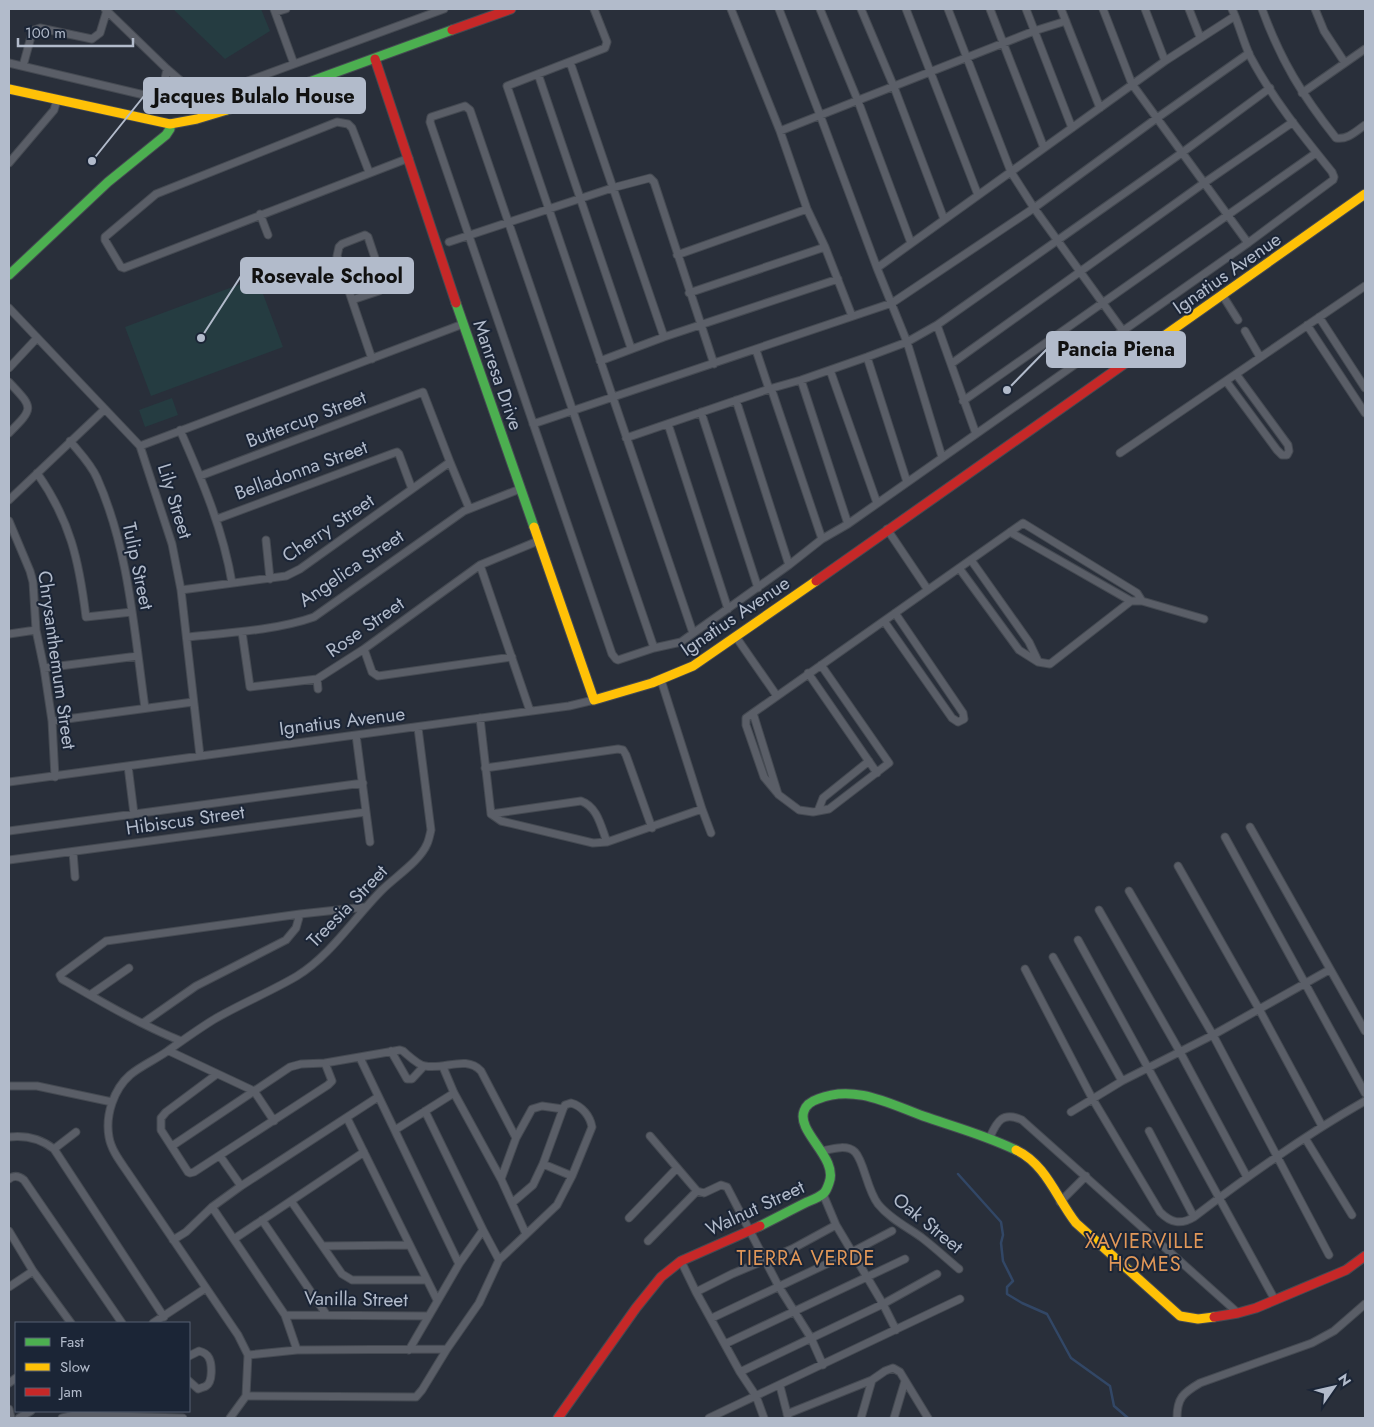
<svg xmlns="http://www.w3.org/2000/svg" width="1374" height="1427" font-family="Jost,sans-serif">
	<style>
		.green { fill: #253c41 }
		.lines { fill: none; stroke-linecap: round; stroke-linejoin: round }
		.stream { stroke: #324766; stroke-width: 2.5 }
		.street-casing { stroke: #454a52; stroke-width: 9 }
		.fast-casing { stroke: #454a52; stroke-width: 11 }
		.slow-casing { stroke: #454a52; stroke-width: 11 }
		.jam-casing { stroke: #454a52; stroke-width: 11 }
		.street { stroke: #5a5e67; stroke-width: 7 }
		.fast { stroke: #4caf50; stroke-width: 9 }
		.slow { stroke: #ffc107; stroke-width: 9 }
		.jam { stroke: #c62828; stroke-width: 9 }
		.labels { text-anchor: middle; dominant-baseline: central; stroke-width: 4; stroke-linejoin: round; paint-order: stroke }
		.street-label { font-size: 19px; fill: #b2bbcb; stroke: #1b2536 }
		.neighbourhood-label { font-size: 20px; letter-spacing: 1px; fill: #e19758; stroke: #1b2536 }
		.leader { fill: none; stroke: #b2bbcb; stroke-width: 2 }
		.callout-dot { fill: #b2bbcb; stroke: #1b2536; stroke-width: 2 }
		.callout { fill: #b2bbcb; stroke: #b2bbcb; stroke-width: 2 }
		.callout-label { font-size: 20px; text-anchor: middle; font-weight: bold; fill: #111 }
	</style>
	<rect width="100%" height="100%" fill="#292f3a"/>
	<path class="green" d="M173,9H261L270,31L225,59Z
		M257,278L283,347L151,396L125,327Z
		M172,398L178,415L145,427L139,410Z"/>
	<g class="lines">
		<path class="stream" d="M958,1174L1001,1222L1003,1235L1001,1243L1003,1261L1013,1281L1007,1287V1294L1022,1303L1047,1314L1071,1358L1110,1386L1114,1406L1128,1418"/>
		<defs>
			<path id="street" d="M105,9L167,69L189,88L195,90L212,93
				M274,9L294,64
				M594,9L607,42L605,48L507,86L693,633
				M731,9L780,131L807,209L825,247L852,316
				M779,9L820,115L877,268L907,342L942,457
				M820,9L858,101L911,243
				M861,9L894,87L944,219
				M906,9L978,195
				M948,9L1011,172L1034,208L1123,331
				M990,9L1044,148
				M1026,9L1072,128
				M1061,9L1100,108
				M1103,9L1132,84L1248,243
				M1145,9L1165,61
				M1189,9L1200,37
				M1262,9C1281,61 1302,95 1336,138C1348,140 1356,131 1365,125
				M1315,9L1324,31L1345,63
				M276,12L286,9
				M570,62L664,337
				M9,63L161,99H188L215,93L444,9
				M23,66L32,33L34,30L40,28L92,39L100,33L107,10
				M538,74L631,348
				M1302,93L1365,49
				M161,99L167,69
				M780,131L1034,31L1066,21
				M9,163L54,110L57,100
				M369,172L352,128L348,124L337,122L156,194L105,237V240L121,267L124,268L409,158
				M260,214L268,235
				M449,242L612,188L650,178L654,182L714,364
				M677,255L807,209
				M877,268L1165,61L1235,16
				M689,293L825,247
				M1223,296L1238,320
				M352,300L379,291L382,289L384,285L368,237L365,235L342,244L339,247L337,256L372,359
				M9,308L140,446L172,544L181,590L200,756
				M1319,317L1365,388
				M937,325L976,434
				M1307,325L1365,413
				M1245,331L1260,357
				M756,350L769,389
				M867,357L907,482
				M600,361L664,337L838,279
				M951,364L1204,183L1293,122
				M9,368L37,338
				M830,370L877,503
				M801,380L848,524
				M1226,381L1277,450L1282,455H1287L1289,451L1288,445L1236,374
				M9,382C33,408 35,407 9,433
				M771,388L822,539
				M736,400L789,565
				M963,401L1316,153
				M701,412L758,588
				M533,424L892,303L1034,208L1157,118L1249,53
				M668,424L728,609
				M180,430C202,480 223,529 232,583
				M626,438L769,389L801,380L867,357L907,342L937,325L1058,240L1183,152L1270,88
				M70,441C79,452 91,464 97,478C129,550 134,630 145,708
				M140,446L463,324
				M1120,453L1365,286
				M37,473C70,520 79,560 86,617L132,612
				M200,476L423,392L450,462L469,508
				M9,500L105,409
				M217,519L394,453L397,452L399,454L412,489
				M9,521L30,571L33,582L36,630L44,668L52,721L55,777
				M887,529L928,590
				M1010,532L1131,601H1142L1204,619
				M266,540L270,579
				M971,560L1029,642L1038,661
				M480,565L530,711
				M959,568L1019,650L1038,662L1050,664L1131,601
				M181,590L286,576L300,569L450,462
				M884,621L952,718L958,722L964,719L963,713L895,613
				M242,632L250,687L317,679L364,649L480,565L538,541
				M9,634L36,630
				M187,637C227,633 278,630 314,617L464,511L520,489
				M736,637L777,696
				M654,648L470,110L465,106L431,117L430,122L612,654L616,659L618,660L654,648L681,642L789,565L822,539L848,524L1248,243L1333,180L1334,177L1332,172C1302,135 1272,98 1250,56C1243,41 1239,24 1232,9
				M364,649L372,672L378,676L512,657
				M821,665L889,763L829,809L813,812L799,810L779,795L764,777L746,725V718L753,713L1023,523L1137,593L1142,601
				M44,668L138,656
				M808,673L877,773
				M317,679L318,689
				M661,680L702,809L711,833
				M753,713L778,794
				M480,718L491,814
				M52,721L193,702
				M356,735L370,842
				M128,766L134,814
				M485,768L618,749L623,750L626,755L652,828
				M9,782L569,706L594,700
				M818,811L823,798L869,761
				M491,814L501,821L593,843L607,842L702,809
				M491,814L581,801C598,807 601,827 607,842
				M1250,827L1365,1031
				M9,831L363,783
				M1225,837L1365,1093
				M73,852L75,877
				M9,860L366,812
				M1178,866L1259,1009L1322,1126
				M1129,891L1213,1035L1329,1255
				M1099,910L1180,1052L1247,1177
				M1078,940L1275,1300
				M1053,957L1122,1081
				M1025,969L1092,1098L1160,1212C1171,1223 1181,1225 1194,1217C1249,1175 1305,1135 1365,1101
				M90,995L129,968
				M143,1023L196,986L286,940L296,928L300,914
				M181,1041C139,1024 100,1001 62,979L60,975L106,941L300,914L365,907
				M169,1051L254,1091L274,1121
				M391,1051L407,1079H412L424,1066
				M360,1058L459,1264
				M325,1063L400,1050L403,1051C409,1056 418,1065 425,1066C445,1070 466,1055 481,1071L516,1138
				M443,1067L454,1093L501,1179L526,1234
				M9,1086H37L112,1102
				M425,1111L483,1230L499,1260
				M1071,1112L1122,1081L1213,1035L1329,970
				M347,1118L437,1300
				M395,1130L454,1093
				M1149,1131L1194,1217
				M650,1136L697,1191L704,1193L721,1185L727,1187L779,1287L811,1338L823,1365
				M9,1137C26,1135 40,1138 54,1149L164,1317
				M990,1137C997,1121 1003,1111 1022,1120L1238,1313
				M1305,1138L1352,1215
				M172,1146L290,1067L301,1064L325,1063L332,1081L328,1085L194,1172L190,1173L188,1172L161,1130V1118L166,1112L217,1074
				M54,1149L76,1132
				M822,1151C831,1149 847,1144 855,1152C864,1161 867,1190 878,1204C889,1218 907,1227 921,1237C934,1247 946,1258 959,1269
				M220,1156L241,1186
				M543,1164L572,1176
				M9,1179C14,1175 19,1176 24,1180L122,1323
				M823,1194L836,1225L883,1304L896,1330
				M291,1201L342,1274L352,1280H427
				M1060,1202L1086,1176
				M512,1203L533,1185L543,1164L563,1109
				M212,1207L285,1315L297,1350
				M629,1218L677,1168
				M262,1220L326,1314
				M9,1231L33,1271L71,1323
				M234,1239L364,1152
				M173,1240L186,1232L212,1207L241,1186L378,1097
				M648,1241L697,1191
				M323,1246L409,1245
				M681,1261L696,1292L740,1372L756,1396L764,1418
				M9,1287L33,1271
				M696,1292L732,1274L792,1249L836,1225
				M285,1315L428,1316
				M712,1318L852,1252L892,1231
				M153,1323L206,1288
				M725,1344L905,1259
				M447,1349L479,1303L499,1260L557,1205L572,1176L592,1127C590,1116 582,1106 571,1103L565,1105L563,1109L542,1106L532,1109L516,1138L501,1179
				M409,1350L459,1264L483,1230
				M189,1356L199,1351C203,1352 207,1354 209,1358C212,1364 213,1382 206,1386C205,1387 200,1388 198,1389L189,1381
				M740,1372L883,1304L937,1274
				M9,1383L16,1378
				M780,1386L788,1417
				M246,1396L416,1397L422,1390L447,1349L297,1350L248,1355
				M9,1409L11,1418
				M787,1414L872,1380L885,1371L893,1368L900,1372L928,1418
				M19,1418L31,1411
				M62,1418L75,1415L183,1418
				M230,1418L246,1396L248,1355L238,1335L126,1170C119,1160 111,1149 109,1137C105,1115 114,1089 130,1075C142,1065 157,1059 169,1050C183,1040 197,1030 213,1020C240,1004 270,992 297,976C331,955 354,918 382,890C395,877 420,861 427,844C429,840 430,834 431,830L418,728
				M709,1418L960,1299
				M861,1418L872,1380
				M894,1418L905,1381
				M1177,1418C1177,1398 1183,1393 1200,1383L1312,1343L1334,1331L1365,1304"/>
			<path id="fast" d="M227,110L254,102L452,30
				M9,275L108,182L166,135L170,129V124
				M456,303L534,527
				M760,1226C776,1218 791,1210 807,1202C812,1200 820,1197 824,1193C826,1191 828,1186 829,1183C839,1158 796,1132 804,1111C806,1105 812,1101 818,1099C854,1084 890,1104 923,1116C955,1127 985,1135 1016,1150"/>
			<path id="slow" d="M9,89L170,124L197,119L227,110
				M1127,362L1365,194
				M534,527L594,700L652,683L693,666L816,581
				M1016,1150C1046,1164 1057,1199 1076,1223L1180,1316L1198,1319L1214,1317"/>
			<path id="jam" d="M452,30L511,9
				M375,59L456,303
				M816,581L1127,362
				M1214,1317L1238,1313L1256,1308L1346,1270L1365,1256
				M558,1418L636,1308L661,1277L681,1261L760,1226"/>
		</defs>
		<use href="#street" class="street-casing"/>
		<use href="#fast" class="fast-casing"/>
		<use href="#slow" class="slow-casing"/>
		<use href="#jam" class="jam-casing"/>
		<use href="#street" class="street"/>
		<use href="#fast" class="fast"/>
		<use href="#slow" class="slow"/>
		<use href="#jam" class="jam"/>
	</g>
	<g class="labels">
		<g class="street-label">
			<text transform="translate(1227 273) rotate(-35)">Ignatius Avenue</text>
			<text transform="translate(498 375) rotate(71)">Manresa Drive</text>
			<text transform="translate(306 419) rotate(-21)">Buttercup Street</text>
			<text transform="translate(301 470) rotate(-20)">Belladonna Street</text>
			<text transform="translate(175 501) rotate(73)">Lily Street</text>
			<text transform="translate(328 528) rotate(-34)">Cherry Street</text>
			<text transform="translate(138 566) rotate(78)">Tulip Street</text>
			<text transform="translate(351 568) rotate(-34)">Angelica Street</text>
			<text transform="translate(735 616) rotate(-34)">Ignatius Avenue</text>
			<text transform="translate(365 627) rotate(-35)">Rose Street</text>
			<text transform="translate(57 660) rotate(82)">Chrysanthemum Street</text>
			<text transform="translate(342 721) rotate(-7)">Ignatius Avenue</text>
			<text transform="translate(185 820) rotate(-8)">Hibiscus Street</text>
			<text transform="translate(347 906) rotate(-46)">Treesia Street</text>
			<text transform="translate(755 1208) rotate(-25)">Walnut Street</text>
			<text transform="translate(928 1223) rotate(39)">Oak Street</text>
			<text transform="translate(356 1299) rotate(1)">Vanilla Street</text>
		</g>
		<g class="neighbourhood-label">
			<text x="1145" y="1241">XAVIERVILLE<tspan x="1145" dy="23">HOMES</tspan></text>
			<text x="806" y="1258">TIERRA VERDE</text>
		</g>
	</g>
	<path class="leader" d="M92 161L144 96M201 338L241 276M1007 390L1047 349"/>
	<g class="callout-dot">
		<circle cx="92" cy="161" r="5"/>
		<circle cx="201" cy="338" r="5"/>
		<circle cx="1007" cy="390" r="5"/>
	</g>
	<g class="callout">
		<rect x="144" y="78" width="221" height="35" rx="5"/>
		<rect x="241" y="258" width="172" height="35" rx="5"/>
		<rect x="1047" y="332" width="138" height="35" rx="5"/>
	</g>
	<g class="callout-label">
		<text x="254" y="103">Jacques Bulalo House</text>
		<text x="327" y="283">Rosevale School</text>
		<text x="1116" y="356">Pancia Piena</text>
	</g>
	<rect width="1374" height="1427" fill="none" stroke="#b2bbcb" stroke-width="20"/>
	<rect x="15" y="1322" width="175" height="90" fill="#1b2536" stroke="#576172"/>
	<rect x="25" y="1338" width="25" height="8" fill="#4caf50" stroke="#576172"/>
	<text x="60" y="1347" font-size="15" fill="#b2bbcb">Fast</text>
	<rect x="25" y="1363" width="25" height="8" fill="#ffc107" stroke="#576172"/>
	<text x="60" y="1372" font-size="15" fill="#b2bbcb">Slow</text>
	<rect x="25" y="1388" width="25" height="8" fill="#c62828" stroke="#576172"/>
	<text x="60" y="1397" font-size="15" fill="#b2bbcb">Jam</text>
	<g transform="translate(1334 1387) rotate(56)" stroke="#1b2536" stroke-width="4" paint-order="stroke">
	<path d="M0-4L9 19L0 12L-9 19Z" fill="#b2bbcb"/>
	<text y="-8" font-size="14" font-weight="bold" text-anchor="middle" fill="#b2bbcb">N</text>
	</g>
	<path d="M18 38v8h115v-8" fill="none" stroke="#b2bbcb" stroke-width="2.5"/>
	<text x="25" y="38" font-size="15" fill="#b2bbcb" stroke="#1b2536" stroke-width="4" paint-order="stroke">100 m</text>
</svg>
